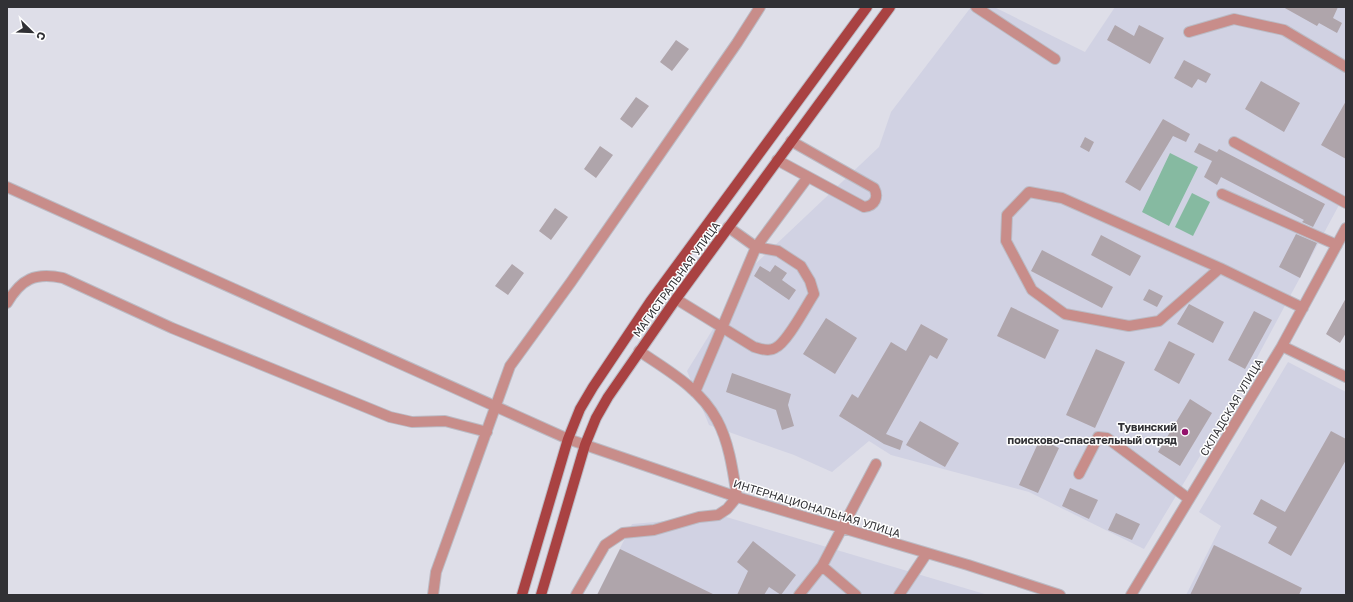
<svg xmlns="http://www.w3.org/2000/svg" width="1353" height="602" font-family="'Golos Text',sans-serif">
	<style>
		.built { fill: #d1d2e3 }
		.green { fill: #86baa1 }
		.building { fill: #afa5ab }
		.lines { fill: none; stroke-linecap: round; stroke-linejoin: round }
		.minor-casing { stroke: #bbbbc4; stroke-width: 12 }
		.major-casing { stroke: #bbbbc4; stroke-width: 12 }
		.minor { stroke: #c88d8a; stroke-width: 10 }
		.major { stroke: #a94242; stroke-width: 10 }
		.poi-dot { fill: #94126b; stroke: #fff; stroke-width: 1.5 }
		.labels { text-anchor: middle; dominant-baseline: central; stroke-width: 3; stroke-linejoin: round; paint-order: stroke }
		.street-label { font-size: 11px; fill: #313135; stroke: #fff }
		.poi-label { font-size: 11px; font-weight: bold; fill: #313135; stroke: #fff; text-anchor: end }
	</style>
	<rect width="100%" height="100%" fill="#dedee8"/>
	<path class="built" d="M971,7H994L1085,52L1115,7H1346V192L1238,393L1144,549L1029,492L891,455L869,441L832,472L794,455L709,425L687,371L750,269L879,147L891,112Z
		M1288,362L1346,392V595H1186L1221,526L1199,512Z
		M723,516L988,595H597L632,524Z"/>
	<path class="green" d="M1170,153L1198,167L1169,226L1142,212Z
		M1192,193L1210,202L1193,236L1175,227Z"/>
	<path class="building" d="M1283,7H1338L1333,18L1342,23L1337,33L1319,23L1317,26Z
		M1115,25L1134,36L1139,25L1164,38L1150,64L1107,40Z
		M676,40L689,49L672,71L660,62Z
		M1184,60L1211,74L1206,83L1198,79L1192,88L1174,78Z
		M1261,81L1300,103L1284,132L1245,109Z
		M636,97L649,106L632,128L620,119Z
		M1346,101V159L1321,145Z
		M1163,119L1190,134L1186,142L1173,136L1140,191L1125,182Z
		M1085,137L1094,142L1089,152L1080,147Z
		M1199,143L1217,152L1219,149L1325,204L1313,227L1302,222L1304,220L1221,177L1217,185L1204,177L1212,161L1194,152Z
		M600,146L613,155L596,178L584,169Z
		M555,208L568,217L551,240L539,231Z
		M1296,234L1317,243L1300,278L1279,267Z
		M1101,235L1141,256L1130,276L1091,255Z
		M1042,250L1113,287L1102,308L1031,271Z
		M512,264L524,273L508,295L495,286Z
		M775,265L787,273L782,280L796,290L789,300L754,276L760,266L770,272Z
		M1149,289L1163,296L1157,307L1143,300Z
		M1346,298V333L1340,343L1326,334Z
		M1189,304L1224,322L1213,343L1177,324Z
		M1011,307L1059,330L1045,359L997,336Z
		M1254,311L1272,320L1245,369L1228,360Z
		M826,318L857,338L835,374L803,354Z
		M921,324L948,339L937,359L930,355L886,434L903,441L900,450L884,444L839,416L852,394L858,398L891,342L906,351Z
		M1169,341L1195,354L1179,384L1154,370Z
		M1096,349L1125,362L1095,428L1066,415Z
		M732,373L791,394L788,405L794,426L782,430L776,410L726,392Z
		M1190,399L1212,413L1180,466L1158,452Z
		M920,421L959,443L945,467L906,445Z
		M1331,431L1346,439V460L1291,556L1268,543L1277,527L1253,514L1261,499L1285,512Z
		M1040,439L1059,448L1038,493L1019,485Z
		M1070,488L1098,500L1089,519L1062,506Z
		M1116,513L1140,524L1132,540L1108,530Z
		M753,541L796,575L781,595L769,587L764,595H737L748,571L737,562Z
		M1214,545L1302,588L1299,595H1190Z
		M620,549L715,595H597Z"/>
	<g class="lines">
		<defs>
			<path id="minor" d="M976,7L1055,59
				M1189,32L1234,19L1284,30L1346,67
				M1234,142L1346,203
				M777,160L864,207C875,206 879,197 874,188L791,141
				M7,187L568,439L737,497L968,565L1060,595
				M1222,194L1337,245
				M1220,268L1159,321L1129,326L1065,314L1032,290L1006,241L1007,215L1029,192L1062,198L1220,268L1303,308
				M676,299L754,347C761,349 769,352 775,348C787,343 806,306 814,294L810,281L801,266L778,251L756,247L728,227
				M7,303C21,279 35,272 63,278L172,328L390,417L412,422L445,421L487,432
				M1282,346L1346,377
				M695,392L756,247L808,177
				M1079,474L1098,437L1107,438L1189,499
				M822,566L856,595
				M433,595L436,572L510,366L571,282L737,43L760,7
				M576,595L605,545L623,533L654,530L699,517L718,515L727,509L737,497C733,471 729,442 717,420C700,388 667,370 639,351
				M799,595L822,566L876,464
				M899,595L927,553
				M1131,595L1282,346L1346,228"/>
			<path id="major" d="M522,595L568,439L580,409L593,387L650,302L867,7
				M541,595L585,445L596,418L608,397L676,299L890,7"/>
		</defs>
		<use href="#minor" class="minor-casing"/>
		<use href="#major" class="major-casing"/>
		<use href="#minor" class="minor"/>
		<use href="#major" class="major"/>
	</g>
	<circle class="poi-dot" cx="1185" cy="432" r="4"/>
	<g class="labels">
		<g class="street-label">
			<text transform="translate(676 279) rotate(-54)">МАГИСТРАЛЬНАЯ УЛИЦА</text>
			<text transform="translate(1231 407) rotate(-59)">СКЛАДСКАЯ УЛИЦА</text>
			<text transform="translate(817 508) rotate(17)">ИНТЕРНАЦИОНАЛЬНАЯ УЛИЦА</text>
		</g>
		<g class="poi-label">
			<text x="1177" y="426">Тувинский<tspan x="1177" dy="13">поисково-спасательный отряд</tspan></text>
		</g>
	</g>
	<rect width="1353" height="602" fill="none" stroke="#313135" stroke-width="16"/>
	<g transform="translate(32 32) rotate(113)" stroke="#ffffff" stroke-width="3" paint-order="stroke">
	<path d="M0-3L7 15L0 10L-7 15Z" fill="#313135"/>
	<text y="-6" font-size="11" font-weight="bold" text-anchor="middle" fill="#313135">С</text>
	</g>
</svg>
